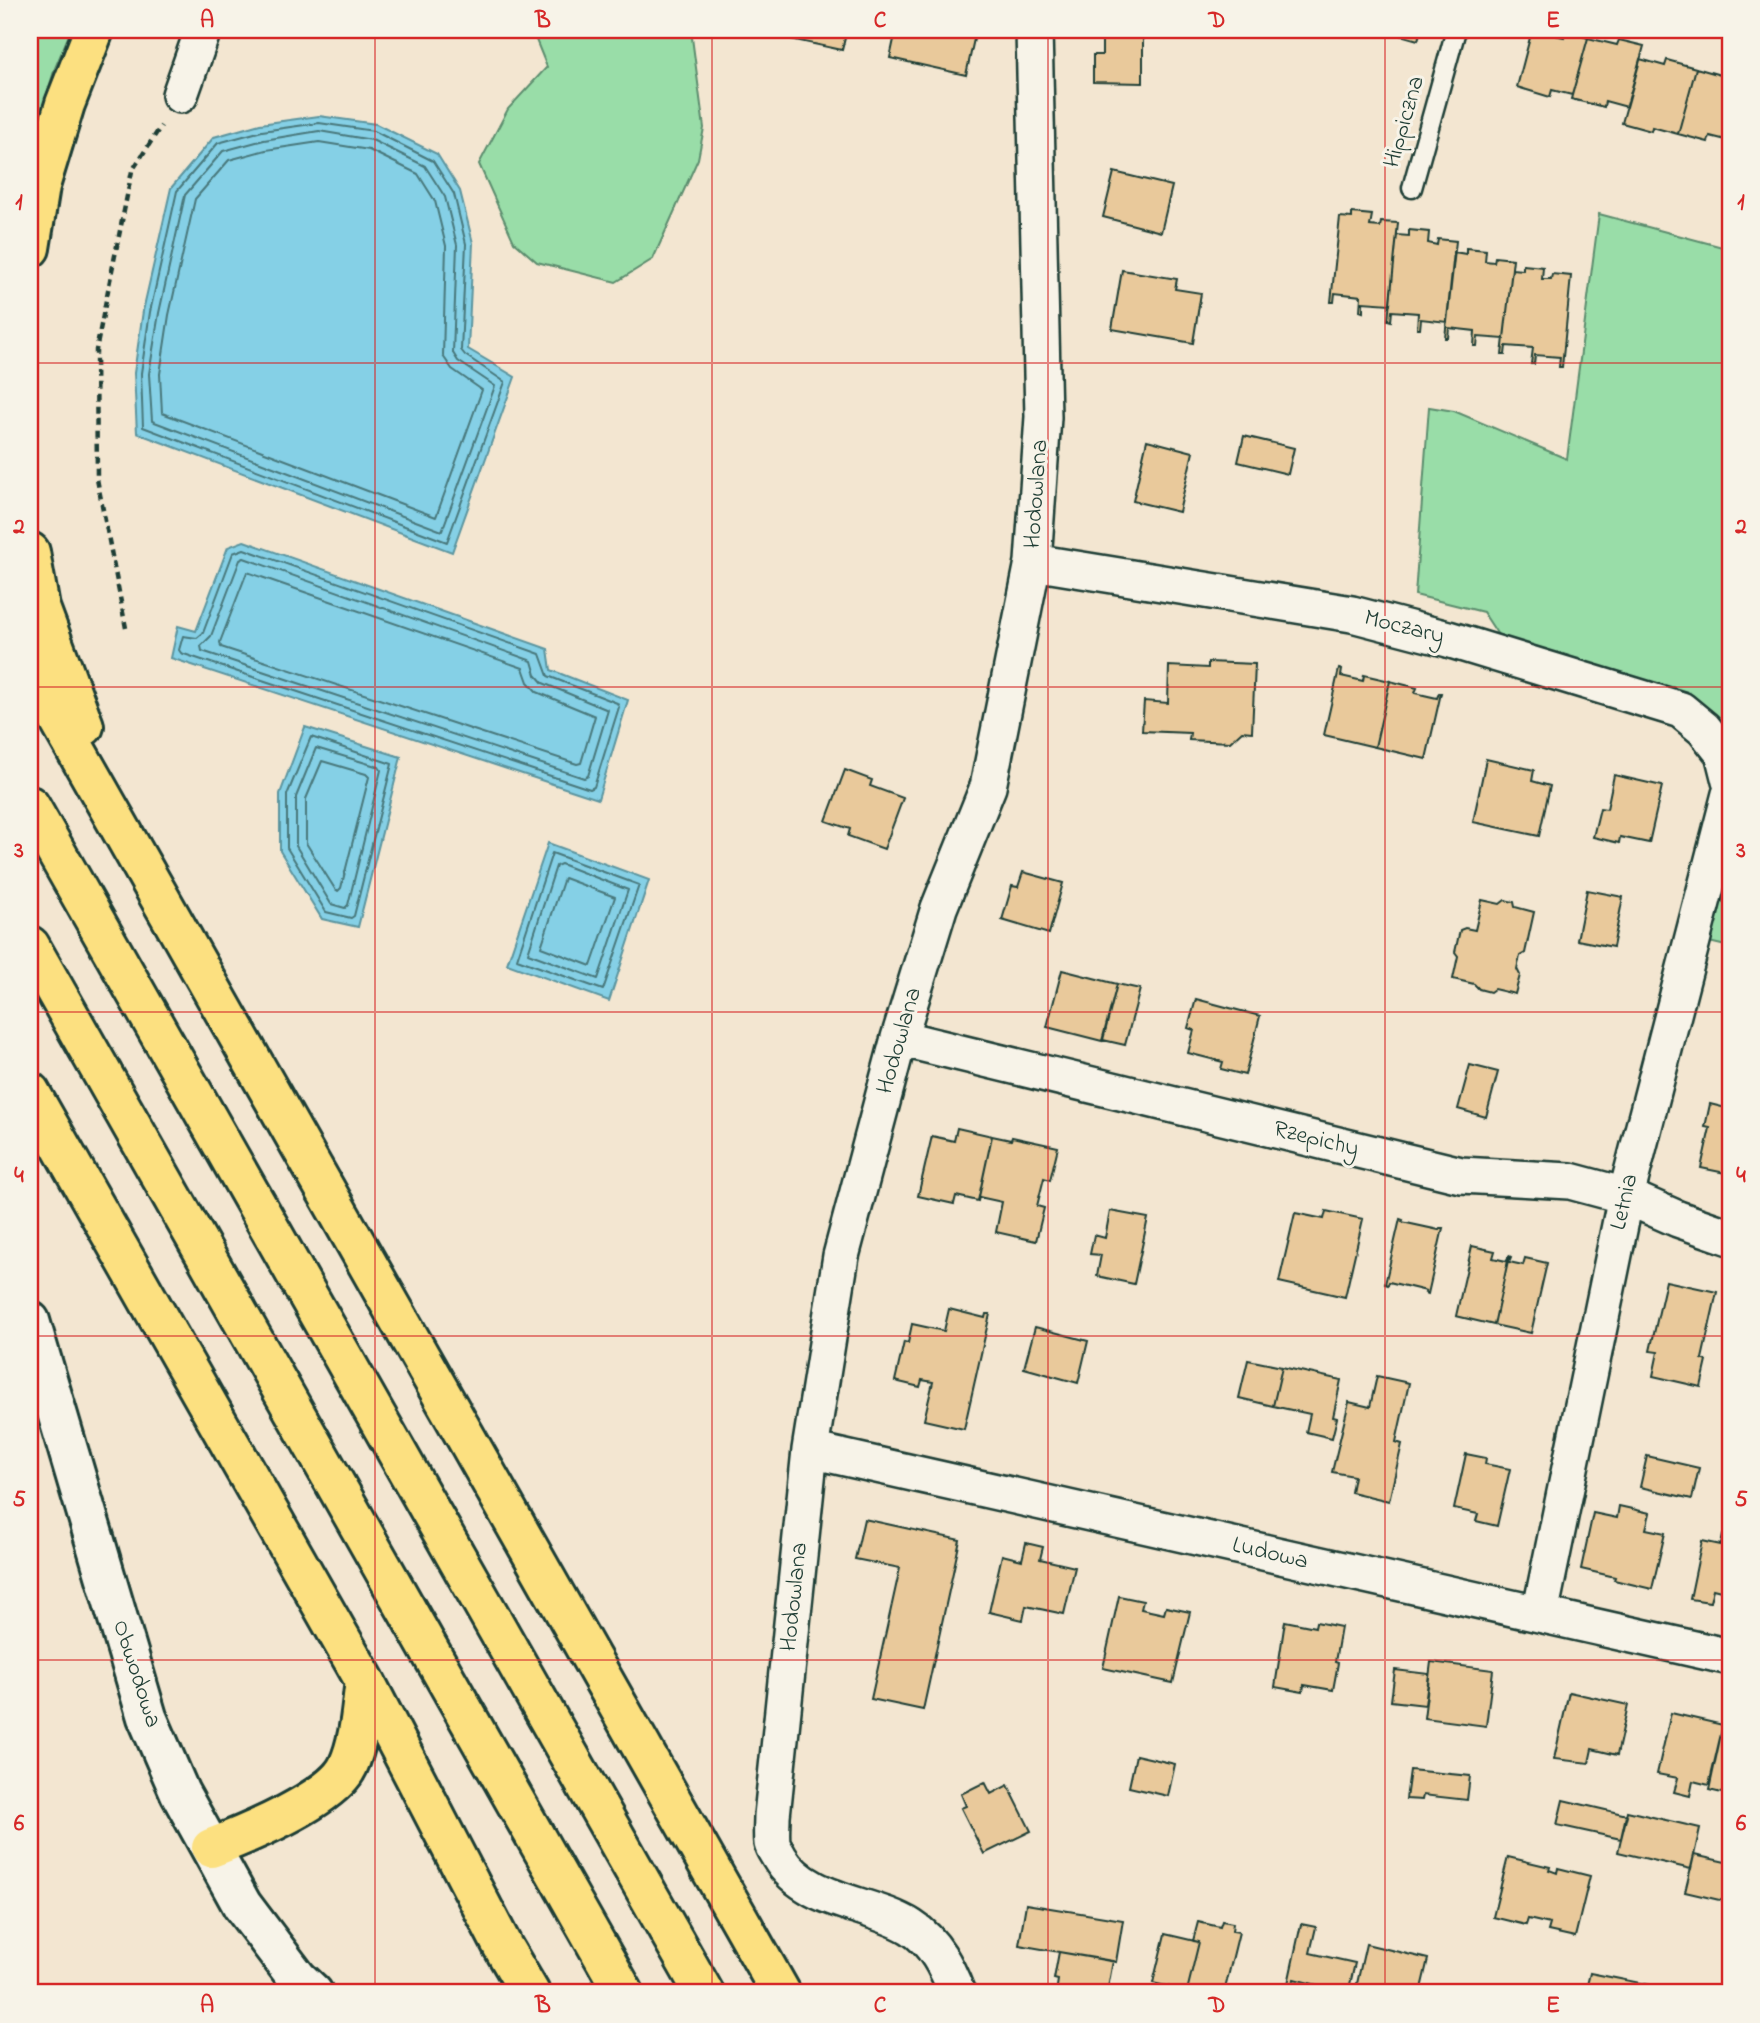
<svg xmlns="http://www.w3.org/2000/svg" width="1760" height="2023" font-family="'Indie Flower',sans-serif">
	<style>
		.green { fill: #99dda8; stroke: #5c8d6e; stroke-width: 2 }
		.water { fill: #85d0e6; stroke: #5c959f; stroke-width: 2 }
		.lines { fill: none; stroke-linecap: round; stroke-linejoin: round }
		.shore { stroke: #48787b; stroke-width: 2 }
		.building { fill: #e9c99b; stroke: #1f3d34; stroke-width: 2 }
		.lane-casing { stroke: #1f3d34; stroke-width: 23 }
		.street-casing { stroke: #1f3d34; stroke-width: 40 }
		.secondary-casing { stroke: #1f3d34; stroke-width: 44 }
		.highway-casing { stroke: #1f3d34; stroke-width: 44 }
		.path { stroke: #1f3d34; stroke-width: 4.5; stroke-dasharray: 7 5; stroke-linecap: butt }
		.lane { stroke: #f7f3e8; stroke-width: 18 }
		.street { stroke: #f7f3e8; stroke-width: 35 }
		.secondary { stroke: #f7f3e8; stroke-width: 38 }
		.highway { stroke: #fce080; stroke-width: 38 }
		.grid { fill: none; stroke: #d62828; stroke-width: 2; stroke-opacity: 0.55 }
		.labels { text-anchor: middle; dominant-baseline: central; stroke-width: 6; stroke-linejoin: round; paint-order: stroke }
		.street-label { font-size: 24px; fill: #1f3d34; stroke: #f7f3e8 }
		.neatline { fill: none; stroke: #d62828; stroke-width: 2.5 }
		.grid-label { font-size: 23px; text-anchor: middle; font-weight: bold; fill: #d62828 }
	</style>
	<rect width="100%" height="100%" fill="#f3e6d1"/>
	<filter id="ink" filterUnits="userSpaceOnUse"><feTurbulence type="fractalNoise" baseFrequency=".0143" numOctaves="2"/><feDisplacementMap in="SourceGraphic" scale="14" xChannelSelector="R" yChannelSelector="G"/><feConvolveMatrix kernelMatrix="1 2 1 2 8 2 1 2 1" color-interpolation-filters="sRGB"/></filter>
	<g filter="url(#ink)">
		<path class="green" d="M30,30H71L55,68L30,148Z
			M532,30H691L704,128L698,159L653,259L616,282L537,262L514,242L479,164L508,109L547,67Z
			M1599,214L1730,249V733L1705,708L1664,686L1502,641L1483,612L1415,595L1429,407L1454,411L1567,459Z
			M1730,847V947L1709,942Z"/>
		<path class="water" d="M319,116L376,124L437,154L460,191L473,243L468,349L515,377L452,552L137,433L134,373L143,311L171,188L214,137L260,124Z
			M244,541L548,649L551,670L628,700L598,799L171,658L178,626L196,631L228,547Z
			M305,727L401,757L358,927L322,919L280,851V794Z
			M548,843L649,880L609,1001L507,964Z"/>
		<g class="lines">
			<path class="shore" d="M319,123L374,131L433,161L454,194L466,244L461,350L465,355L505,382L447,542L143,427L141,373L150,312L177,191L218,143L262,131Z
				M319,131L372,140L425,166L445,197L457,245L453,353L458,361L495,386L442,531L152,421L149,374L159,313L185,195L223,151L264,140Z
				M319,142L369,150L418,174L435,201L446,246L443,356L452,369L482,390L436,517L162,413L160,374L169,315L195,199L229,160L266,150Z
				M244,549L540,654L548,676L617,703L619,707L594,787L590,789L181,653L179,650L183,636L197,638L203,633L233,553Z
				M244,558L532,661L536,675L543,683L608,710L588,776L584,778L202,651L201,646L211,636L240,560Z
				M247,572L523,668L528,682L537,692L595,716L581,763L577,764L221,647L220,642Z
				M311,737L392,764L354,916L351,918L326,912L287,848V795Z
				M316,748L379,767L381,770L348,905L345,908L331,904L296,846V797Z
				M322,761L366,774L369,777L341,888L338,891L335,889L306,843V799Z
				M552,853L639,885L603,990L517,959Z
				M561,864L628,890L598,979L528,953L556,866Z
				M564,878L615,897L591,966L541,947Z"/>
		</g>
		<path class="building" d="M788,30H847L842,50L786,38Z
			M896,30H976L966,75L890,58Z
			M1102,30H1143V83L1093,82V55H1102Z
			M1383,30H1421L1418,40Z
			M1532,30L1564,37L1566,31L1588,38L1572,95L1552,90L1550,97L1517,87Z
			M1588,38L1617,45L1619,40L1644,46L1627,107L1605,101L1604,107L1571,99Z
			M1640,59L1665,66L1667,60L1696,68L1678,134L1652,127L1651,131L1622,123Z
			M1696,68L1724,76L1726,71L1730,72V141L1710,136L1708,142L1678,134Z
			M1114,172L1172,186L1161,232L1103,217Z
			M1352,213L1372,215L1370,226L1380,227L1381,222L1398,223L1390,304L1363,302V312L1360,311L1361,296L1335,293L1334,302H1331L1340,217L1352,218Z
			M1409,230L1429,232L1428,243L1437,245L1438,239L1456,241L1447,322L1421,319L1420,329H1417L1418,313L1392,311L1391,321L1388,320L1397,235L1409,236Z
			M1466,248L1486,250L1485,261L1494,262L1495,257L1513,259L1504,339L1478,337L1477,346H1474L1475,331L1449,328L1448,338H1445L1454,252L1466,254Z
			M1523,265L1543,267L1542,279H1551L1552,274L1571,276L1562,367H1559L1560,357L1535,355L1534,364H1531L1533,348L1506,346L1505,355H1502L1512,269L1523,270Z
			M1122,270L1177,279L1175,289L1201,293L1193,343L1112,329Z
			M1244,436L1294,448L1288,474L1238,462Z
			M1147,440L1193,452L1179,512L1133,501Z
			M1208,662L1255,664L1252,732L1242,731L1230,742L1189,740L1190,733L1142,731L1144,701L1168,703L1169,666L1208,668Z
			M1339,669L1342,670L1341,676L1363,681L1364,675L1390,681L1375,747L1324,735Z
			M1390,681L1417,688L1415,693L1437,698L1439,693H1441L1426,759L1375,747Z
			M1486,759L1534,770L1532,781L1550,786L1539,836L1473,822Z
			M845,770L872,780L870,786L903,798L884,849L848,836L850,829L826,821Z
			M1614,775L1662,786L1649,843L1620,837L1619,843L1593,837L1600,808L1607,809Z
			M1023,872L1063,883L1049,934L1002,920L1012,886L1018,887Z
			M1587,890L1623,897L1613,947L1577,940Z
			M1482,900L1500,904L1505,900L1514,902L1515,907L1534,912L1525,953L1520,956L1517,969L1520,975L1515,994L1494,989L1490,992L1479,989L1474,984L1453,979L1458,956L1455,952L1460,930L1465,928L1475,930Z
			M1062,970L1117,984L1102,1041L1047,1027Z
			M1117,984L1140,989L1125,1045L1103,1040Z
			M1196,999L1260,1016L1245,1075L1221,1069L1223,1062L1188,1053L1194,1030L1188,1028Z
			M1470,1065L1498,1072L1486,1117L1458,1109Z
			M1710,1104L1730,1109V1174L1701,1168L1710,1128L1705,1127Z
			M957,1128L992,1136L978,1201L956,1196L954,1204L918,1196L932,1136L954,1141Z
			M992,1136L1011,1140L1012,1137L1058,1147L1050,1180L1044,1178L1037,1206L1044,1208L1036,1241L996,1232L1002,1202L979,1197Z
			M1110,1211L1148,1218L1134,1284L1097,1276L1101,1255L1090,1254L1094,1235L1105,1238Z
			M1326,1211L1363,1219L1345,1297L1279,1282L1295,1213L1324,1219Z
			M1400,1219L1403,1220L1402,1222L1439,1230L1440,1228H1443L1428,1294L1425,1293L1426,1291L1389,1282L1388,1285L1385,1284Z
			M1472,1246L1495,1251L1493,1258L1506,1261L1509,1256L1494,1325L1456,1316Z
			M1509,1256L1511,1257L1509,1262L1523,1265L1525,1258L1547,1263L1531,1333L1494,1325Z
			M1666,1281L1717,1292L1702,1359L1707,1361L1701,1387L1653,1376L1658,1352L1650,1351Z
			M949,1309L985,1318L986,1314H990L964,1429L924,1420L933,1382L922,1380L920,1387L895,1381L904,1342L908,1343L912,1324L944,1331Z
			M1035,1327L1088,1341L1078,1383L1024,1368Z
			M1248,1360L1282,1367L1273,1406L1239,1398Z
			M1282,1367L1341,1380L1333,1417L1337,1418L1332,1438L1306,1432L1310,1414L1273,1406Z
			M1377,1376L1409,1383L1396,1442L1402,1444L1389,1501L1351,1492L1354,1476L1332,1472L1349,1402L1370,1407Z
			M1466,1454L1486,1458L1485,1464L1510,1469L1497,1526L1476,1521L1478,1514L1454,1509Z
			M1647,1456L1699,1468L1692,1499L1640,1487Z
			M1619,1506L1650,1513L1646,1529L1665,1533L1652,1589L1614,1580L1615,1577L1581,1569L1593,1513L1617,1518Z
			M864,1519L960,1540L923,1710L871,1699L900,1568L855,1559Z
			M1723,1535L1730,1537V1603L1727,1602L1729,1593L1713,1589L1710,1602L1690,1599L1702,1541L1721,1545Z
			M1026,1543L1043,1547L1040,1559L1075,1567L1064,1614L1026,1606L1023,1620L989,1612L1002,1555L1022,1560Z
			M1119,1596L1143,1601L1141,1609L1164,1614L1166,1607L1190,1612L1173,1683L1103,1668Z
			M1285,1621L1315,1627L1316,1622L1341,1627L1335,1662L1338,1663L1333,1690L1304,1685L1303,1692L1275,1687Z
			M1431,1662L1493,1670L1486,1726L1424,1718Z
			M1395,1670L1429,1674L1425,1705L1391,1701Z
			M1569,1692L1628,1705L1617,1755L1592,1749L1589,1763L1554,1759Z
			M1671,1713L1723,1725L1709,1785L1693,1781L1690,1796L1674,1792L1678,1778L1657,1774Z
			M1723,1725L1730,1726V1795L1709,1790Z
			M1136,1755L1175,1764L1168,1796L1129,1787Z
			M1410,1770L1470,1776L1467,1800L1423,1795L1422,1800L1406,1799Z
			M985,1782L991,1794L1008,1785L1031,1831L984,1854L961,1808L966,1806L961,1794Z
			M1563,1800L1627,1815L1621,1839L1557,1825Z
			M1627,1811L1700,1828L1691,1869L1618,1852Z
			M1694,1855L1730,1863L1728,1902L1685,1892Z
			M1508,1857L1550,1867L1549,1870L1557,1873L1558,1868L1590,1876L1575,1937L1548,1931L1550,1924L1528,1919L1526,1925L1493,1917Z
			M1026,1904L1123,1920L1116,1962L1019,1945Z
			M1222,1921L1233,1923L1232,1931L1239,1932L1224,1993H1197L1187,1991L1199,1942L1193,1941L1198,1922L1220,1927Z
			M1301,1924L1316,1927L1310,1953L1355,1963L1348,1993L1316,1988L1317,1985L1294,1979L1291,1993H1286Z
			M1165,1934L1199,1942L1187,1991L1153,1983Z
			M1366,1944L1428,1959L1420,1993H1379L1356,1988Z
			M1059,1952L1113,1961L1107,1993H1056L1058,1980L1054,1979Z
			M1590,1973L1655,1986L1653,1993H1585Z
			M1294,1979L1317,1985L1316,1988L1339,1993H1291Z"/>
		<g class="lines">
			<defs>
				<path id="lane" d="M1412,188L1456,30"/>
				<path id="street" d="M180,95L203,30
					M1033,562L1352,614L1448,639L1681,710L1704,729L1723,753L1730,781
					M899,1038L1461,1175L1570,1181L1626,1196L1678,1219L1730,1237
					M810,1450L1730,1657
					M1540,1614L1626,1196L1730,794
					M957,1993C947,1968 935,1942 911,1927C871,1902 806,1903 779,1857C777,1853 773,1848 772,1843C771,1834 772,1824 772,1816L810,1450L841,1256L899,1038L939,908L988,787L1033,562L1043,417L1034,30"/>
				<path id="secondary" d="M30,1321L147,1717L180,1793L242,1905L297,1978L313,1993"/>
				<path id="highway" d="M30,248L40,186L65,104L94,30
					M30,552L40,608L84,726
					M30,669L781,1993
					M30,806L704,1993
					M30,946L624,1993
					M30,1092L365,1681L503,1947L530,1993
					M211,1848C245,1835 333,1799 348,1766C360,1740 361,1709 365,1681"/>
			</defs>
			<use href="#lane" class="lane-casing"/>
			<use href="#street" class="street-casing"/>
			<use href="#secondary" class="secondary-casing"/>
			<use href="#highway" class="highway-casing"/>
			<path class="path" d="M126,628L97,479L96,350L132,171L161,126"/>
			<use href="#lane" class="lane"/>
			<use href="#street" class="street"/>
			<use href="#secondary" class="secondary"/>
			<use href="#highway" class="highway"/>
		</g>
	</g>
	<path class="grid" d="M375,30V1993M712,30V1993M1048,30V1993M1385,30V1993M30,363H1730M30,687H1730M30,1012H1730M30,1336H1730M30,1660H1730"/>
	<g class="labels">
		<g class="street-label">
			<text transform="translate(1405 122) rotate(-74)">Hippiczna</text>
			<text transform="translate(1037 494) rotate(-86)">Hodowlana</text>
			<text transform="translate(1404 628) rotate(14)">Moczary</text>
			<text transform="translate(900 1041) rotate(-74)">Hodowlana</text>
			<text transform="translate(1316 1140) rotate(14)">Rzepichy</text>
			<text transform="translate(1625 1202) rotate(-77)">Letnia</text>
			<text transform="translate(1270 1554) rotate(13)">Ludowa</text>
			<text transform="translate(795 1597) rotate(-84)">Hodowlana</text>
			<text transform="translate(136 1674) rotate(72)">Obwodowa</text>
		</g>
	</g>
	<rect width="1760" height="2023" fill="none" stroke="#f7f3e8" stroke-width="77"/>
	<rect x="38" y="38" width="1684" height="1946" class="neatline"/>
	<g class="grid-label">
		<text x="207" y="27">A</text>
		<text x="543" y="27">B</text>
		<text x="880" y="27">C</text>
		<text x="1217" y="27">D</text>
		<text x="1553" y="27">E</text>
		<text x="19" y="209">1</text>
		<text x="1741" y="209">1</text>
		<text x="19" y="533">2</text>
		<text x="1741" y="533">2</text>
		<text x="19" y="857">3</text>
		<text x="1741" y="857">3</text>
		<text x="19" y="1182">4</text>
		<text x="1741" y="1182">4</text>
		<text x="19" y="1506">5</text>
		<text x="1741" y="1506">5</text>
		<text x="19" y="1830">6</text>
		<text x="1741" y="1830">6</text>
		<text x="207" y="2012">A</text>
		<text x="543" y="2012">B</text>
		<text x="880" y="2012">C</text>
		<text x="1217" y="2012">D</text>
		<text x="1553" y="2012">E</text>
	</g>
</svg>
